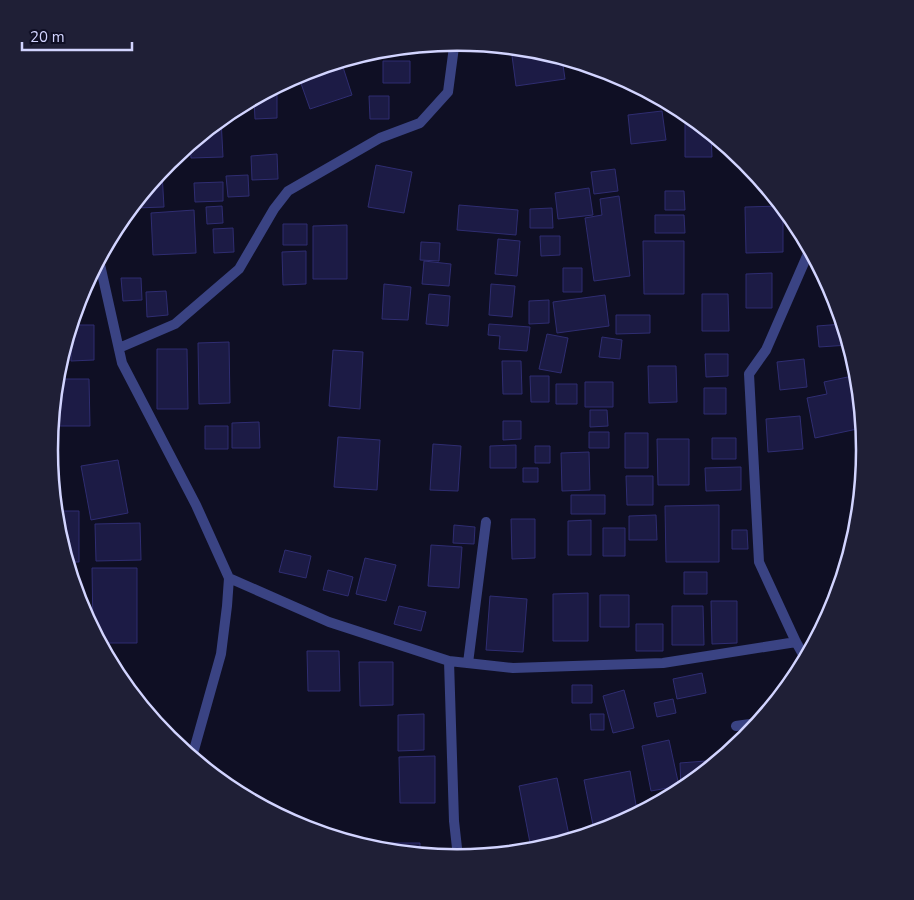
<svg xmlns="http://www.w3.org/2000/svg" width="914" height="900" font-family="'Nunito Sans',sans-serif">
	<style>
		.building { fill: #1c1b45; stroke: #2f2d71 }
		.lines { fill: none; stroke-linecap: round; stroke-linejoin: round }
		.minor { stroke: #3a4383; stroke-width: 10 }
		.rim { fill: none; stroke: #d2d4ff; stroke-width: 2.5 }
	</style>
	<rect width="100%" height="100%" fill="#0f0f24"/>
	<path class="building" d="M511,48L537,50L562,58L565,79L516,86Z
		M341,61L352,95L310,109L298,75Z
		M383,61H410V83H383Z
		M594,68L613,74H614L595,77Z
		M277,93V118L255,119L254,99L263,94Z
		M369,96H389V119H370Z
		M662,111L666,140L631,144L628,115Z
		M685,118H692L711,134L712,157H685Z
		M221,119L223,157L191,158L190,144Z
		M277,154L278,179L252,180L251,156Z
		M376,165L412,172L404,213L368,207Z
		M615,169L618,191L594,194L591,172Z
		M160,173H162L164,207L135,208V203Z
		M248,175L249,196L228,197L226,176Z
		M223,182V201L195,202L194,183Z
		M589,188L593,215L558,219L555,193Z
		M665,191H684L685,210H665Z
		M619,196L630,276L594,281L585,218L602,215L600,199Z
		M459,205L518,210L516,235L457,230Z
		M222,206L223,223L207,224L206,207Z
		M781,206L783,208V252L746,253L745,207Z
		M552,208L553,228H530V209Z
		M194,210L196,253L153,255L151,213Z
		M655,215H684L685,233H655Z
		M283,224H307V245H283Z
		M347,225V279H313V226Z
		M233,228L234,252L214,253L213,229Z
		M540,236H560V255L541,256Z
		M498,239L520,241L517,276L495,274Z
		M643,241H684V294H644Z
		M421,242L440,243L439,261L420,260Z
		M306,251V284L283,285L282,252Z
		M424,261L451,264L449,286L422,284Z
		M563,268H582V292H563Z
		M772,273V308H746V274Z
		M121,278H141L142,300L123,301Z
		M384,284L411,287L408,320L382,319Z
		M491,284L515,286L512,317L489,315Z
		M166,291L168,315L147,317L146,292Z
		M429,294L450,296L448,326L426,324Z
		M702,294H728L729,331H702Z
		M605,295L609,326L557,333L553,302Z
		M549,300V323L529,324V301Z
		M616,315H650V333L616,334Z
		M489,324L530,327L527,351L499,349L500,336L488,335Z
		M843,324L849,345L819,347L817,326Z
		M71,325H94V360L71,361Z
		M547,334L568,338L561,373L539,369Z
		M602,337L622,340L620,359L599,357Z
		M229,342L230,403L199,404L198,343Z
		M157,349H187L188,409H157Z
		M333,350L363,352L360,409L329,406Z
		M705,354H728V376L706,377Z
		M804,359L807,387L780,390L777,362Z
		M502,361H521L522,394H503Z
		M648,366H676L677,402L649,403Z
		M857,375L862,428L815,438L807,398L827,394L824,382Z
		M530,376H549V402H531Z
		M56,379H89L90,426H56Z
		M585,382H613V407H585Z
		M556,384H577V404H556Z
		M704,388H726V414H704Z
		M590,410H607L608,426L590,427Z
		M800,416L803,449L768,452L766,419Z
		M503,421H521V439L503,440Z
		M259,422L260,448H232V423Z
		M205,426H228V449H205Z
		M589,432H609V448H589Z
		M625,433H648V468H625Z
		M338,437L380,440L377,490L334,487Z
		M712,438H736V459H712Z
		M657,439H689V485H658Z
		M433,444L461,446L458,491L430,490Z
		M516,445V468H490V446Z
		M535,446H550V463H535Z
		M589,452L590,490L562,491L561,453Z
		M118,460L128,513L91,520L81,466Z
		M741,467V490L706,491L705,468Z
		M523,468H538V482H523Z
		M626,476H653V505H627Z
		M571,495H605V514H571Z
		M719,505V562H666L665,506Z
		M55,511H79V562H67L57,529Z
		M656,515L657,540H629V516Z
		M511,519H535V558L512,559Z
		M591,520V555H568V521Z
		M140,523L141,560L96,561L95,524Z
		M454,525L475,527L474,544L453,543Z
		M603,528H625V556H603Z
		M732,530H747L748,549H732Z
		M431,545L462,547L459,588L428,586Z
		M285,550L311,556L306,578L279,572Z
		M365,558L396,565L386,601L356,594Z
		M92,568H137V643H100L93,629Z
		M328,570L353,577L348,596L323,590Z
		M684,572H707V594H684Z
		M588,593V641H553V594Z
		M600,595H629V627H600Z
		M490,596L527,599L523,652L486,650Z
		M711,601H737V643L712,644Z
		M399,606L426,612L421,631L394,624Z
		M672,606H703L704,645H672Z
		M636,624H663V651H636Z
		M307,651H339L340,691H308Z
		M359,662H393V705L360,706Z
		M702,673L706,693L677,699L673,679Z
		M572,685H592V703H572Z
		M624,690L634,728L613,733L603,696Z
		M673,699L676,713L657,717L654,703Z
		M424,714V750L398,751V715Z
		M590,714H604V730H591Z
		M669,740L679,786L651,791L642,746Z
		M435,756V803H400L399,757Z
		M718,760L683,789L681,790L680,763Z
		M630,771L636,805L646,803L647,808L627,819L593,825L584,780Z
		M557,778L570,840L531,848L519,786Z
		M390,843H420V854L390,851Z"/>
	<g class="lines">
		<path class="minor" d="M99,260L122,363L196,505L229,578L329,622L449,661L513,668L663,663L796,642
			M119,348L175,324L239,269L274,209L288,191L380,138L420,123L448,92L454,47
			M805,658L796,642L759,562L749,374L766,350L810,249
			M449,661L454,821L458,857
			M468,663L486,522
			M736,726L757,723
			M192,757L221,654L227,606L229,578"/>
	</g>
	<path d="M0 0H914V900H0ZM58 450a399 399 0 1 1 798 0a399 399 0 1 1-798 0Z" fill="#1f1f36" fill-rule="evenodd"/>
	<path class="rim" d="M58 450a399 399 0 1 1 798 0a399 399 0 1 1-798 0Z"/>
	<path d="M22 42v8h110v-8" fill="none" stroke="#d2d4ff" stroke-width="2.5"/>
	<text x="30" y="42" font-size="15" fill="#d2d4ff" stroke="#0f0f24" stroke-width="4" paint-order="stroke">20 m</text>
</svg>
